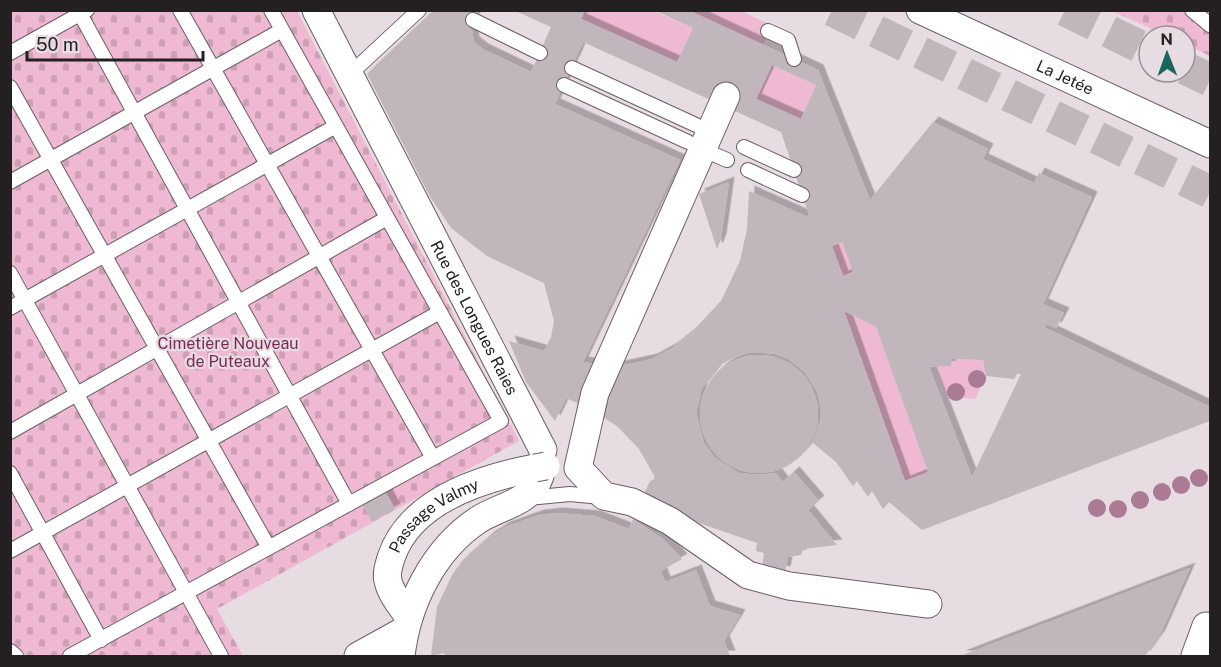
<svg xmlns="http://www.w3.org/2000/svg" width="1221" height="667" font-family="'Public Sans',sans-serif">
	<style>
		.green { fill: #efb9d3 }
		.cemetery { fill: url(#cemetery-stones) }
		.building { fill: #c1b6bb; fill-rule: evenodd; filter: url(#shadow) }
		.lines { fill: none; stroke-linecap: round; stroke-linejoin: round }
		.highway-tunnel { stroke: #c0b6bb; stroke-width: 33; stroke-dasharray: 33 16; stroke-linecap: butt }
		.lane-casing { stroke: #695f63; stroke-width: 16 }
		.street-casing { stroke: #695f63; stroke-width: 29 }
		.lane { stroke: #fff; stroke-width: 14 }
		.street { stroke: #fff; stroke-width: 27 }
		.street-bridge-casing { stroke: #695f63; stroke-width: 29; stroke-linecap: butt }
		.street-bridge { stroke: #fff; stroke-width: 27 }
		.tree { fill: #ab7a95 }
		.labels { text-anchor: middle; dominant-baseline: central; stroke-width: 4.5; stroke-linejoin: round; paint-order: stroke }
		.street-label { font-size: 16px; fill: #242022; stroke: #e7dce1 }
		.park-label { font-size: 16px; fill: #7a2957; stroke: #e7dce1 }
	</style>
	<defs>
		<pattern id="cemetery-stones" width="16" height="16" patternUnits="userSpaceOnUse" patternTransform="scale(1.5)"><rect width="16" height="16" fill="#efb9d3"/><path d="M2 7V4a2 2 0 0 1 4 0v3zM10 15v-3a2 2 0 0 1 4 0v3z" fill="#cd9fb5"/></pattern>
		<filter id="shadow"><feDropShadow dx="5.5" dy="-5.5" stdDeviation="0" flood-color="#0004"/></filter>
	</defs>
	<rect width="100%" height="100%" fill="#e7dce1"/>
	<path class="green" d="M585,11H654L693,28L677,62L581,19Z
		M688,11H741L772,25L763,45Z
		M772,65L816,85L801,119L756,99Z
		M842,242L853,272L843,276L832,246Z
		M844,311L876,327L928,472L905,481Z
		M952,359L983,360L986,376L975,399L947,396L936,367L932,365L951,366Z"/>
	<path class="cemetery" d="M10,11H297L519,441L217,609L243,656H11Z
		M1112,11H1210V56L1185,44V36H1168Z"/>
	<path class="building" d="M434,10H479L471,25L474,42L483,49L531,72L551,27L513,10H585L581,19L677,62L693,28L654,10H688L818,70L870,200L933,122L988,149L983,159L1034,183L1039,173L1092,197L1043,304L1064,313L1056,328L1044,323L1046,328L1210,407V421L922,530L889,502L883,509L872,491L868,497L857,481L853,486L836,462L813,443L820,421V406L817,391L804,371L788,359L775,354L753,352L737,356L720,365L702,388L696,413L704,443L715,458L739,473L758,475L776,473L783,482L794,472L819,501L808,510L837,545L803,549L801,555L788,557L785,572L762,568L764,553L756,551L757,543L699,523L652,500L645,492L650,481L656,479L639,449L618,427L594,411L566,398L555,421L526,382L509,341L544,351L551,337L554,321L544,283L487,256L451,228L429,195L367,74ZM583,42L781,132L810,218L749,191L747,229L740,261L721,301L691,333L672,348L652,359L615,367L583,362L680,160L555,104ZM772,65L816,85L801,119L756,99ZM842,242L853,272L843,276L832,246ZM844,311L876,327L928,472L905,481ZM952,359L983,360L986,376L1014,379L1017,374H1021L972,477L929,367L951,366Z
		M729,182L721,239L717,249L699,194Z
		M700 414a59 59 0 1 1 118 0a59 59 0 1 1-118 0Z
		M384,489L395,509L372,522L361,502Z
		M557,513L595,516L629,529L633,519L663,539L682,559L661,571L665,582L696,570L710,606L740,615L724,641L730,656H445L444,653L431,656L437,607L452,575L462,561L489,537L505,527L539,515Z
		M1190,568L1160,635L1145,656H960Z"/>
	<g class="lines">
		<path class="highway-tunnel" d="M832,10L1210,192
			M1065,10L1149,51
			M1185,68L1210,80"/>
		<defs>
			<path id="lane" d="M78,10L349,504
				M180,10L433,458
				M1192,10L1210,25
				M473,20L540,53
				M768,31L788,40L794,59
				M10,53L87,10
				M572,68L696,125
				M349,75L419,10
				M564,85L688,142
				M10,87L269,548
				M744,147L794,170
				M713,154L727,160
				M748,170L802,195
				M10,182L282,30
				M10,273L221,656
				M10,308L336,126
				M10,432L387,218
				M10,473L101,640
				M528,498L570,494L601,497
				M10,551L440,312
				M10,651L16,656
				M70,656L501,421L271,10"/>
			<g id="street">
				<path id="s1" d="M316,10L543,450"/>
				<path id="s2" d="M920,10L1210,144"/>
				<path d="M726,96L595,393L578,468L604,496L632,502L670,521L748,575L789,586L928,604"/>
				<path id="s3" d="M409,617C401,606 391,594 388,581C386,573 389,565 391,558C410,500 483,478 535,468"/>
				<path d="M358,656L405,630"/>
				<path d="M401,656C407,604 433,550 478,520C501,505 530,504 540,476"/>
				<path d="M1195,656L1206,626"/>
			</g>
		</defs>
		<use href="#lane" class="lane-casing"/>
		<use href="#street" class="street-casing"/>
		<use href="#lane" class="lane"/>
		<use href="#street" class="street"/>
		<defs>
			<path id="street-bridge" d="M535,468L546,466"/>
		</defs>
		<use href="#street-bridge" class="street-bridge-casing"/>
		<use href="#street-bridge" class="street-bridge"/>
	</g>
	<g class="tree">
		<circle cx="977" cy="379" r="9"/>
		<circle cx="956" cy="392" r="9"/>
		<circle cx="1199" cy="478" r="9"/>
		<circle cx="1181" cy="485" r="9"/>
		<circle cx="1162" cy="492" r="9"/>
		<circle cx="1140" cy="500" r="9"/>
		<circle cx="1097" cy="508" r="9"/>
		<circle cx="1118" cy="509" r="9"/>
	</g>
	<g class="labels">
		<g class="street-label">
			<text stroke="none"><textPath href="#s2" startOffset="160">La Jetée</textPath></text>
			<text stroke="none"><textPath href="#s1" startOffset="346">Rue des Longues Raies</textPath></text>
			<text stroke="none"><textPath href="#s3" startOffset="128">Passage Valmy</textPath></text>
		</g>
		<g class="park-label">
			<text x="228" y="343">Cimetière Nouveau<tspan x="228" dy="18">de Puteaux</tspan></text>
		</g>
	</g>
	<rect width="1221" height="667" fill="none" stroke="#242022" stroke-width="24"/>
	<g transform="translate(1167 54) rotate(359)"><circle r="28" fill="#e7dce1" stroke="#999195" stroke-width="1.5"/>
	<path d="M0-4.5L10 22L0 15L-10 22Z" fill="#1a655e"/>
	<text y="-9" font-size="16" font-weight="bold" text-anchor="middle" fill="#242022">N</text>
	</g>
	<path d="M27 51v9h176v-9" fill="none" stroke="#242022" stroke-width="3"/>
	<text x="36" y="51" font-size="18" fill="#242022" stroke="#e7dce1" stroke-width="4.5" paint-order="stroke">50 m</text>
</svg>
